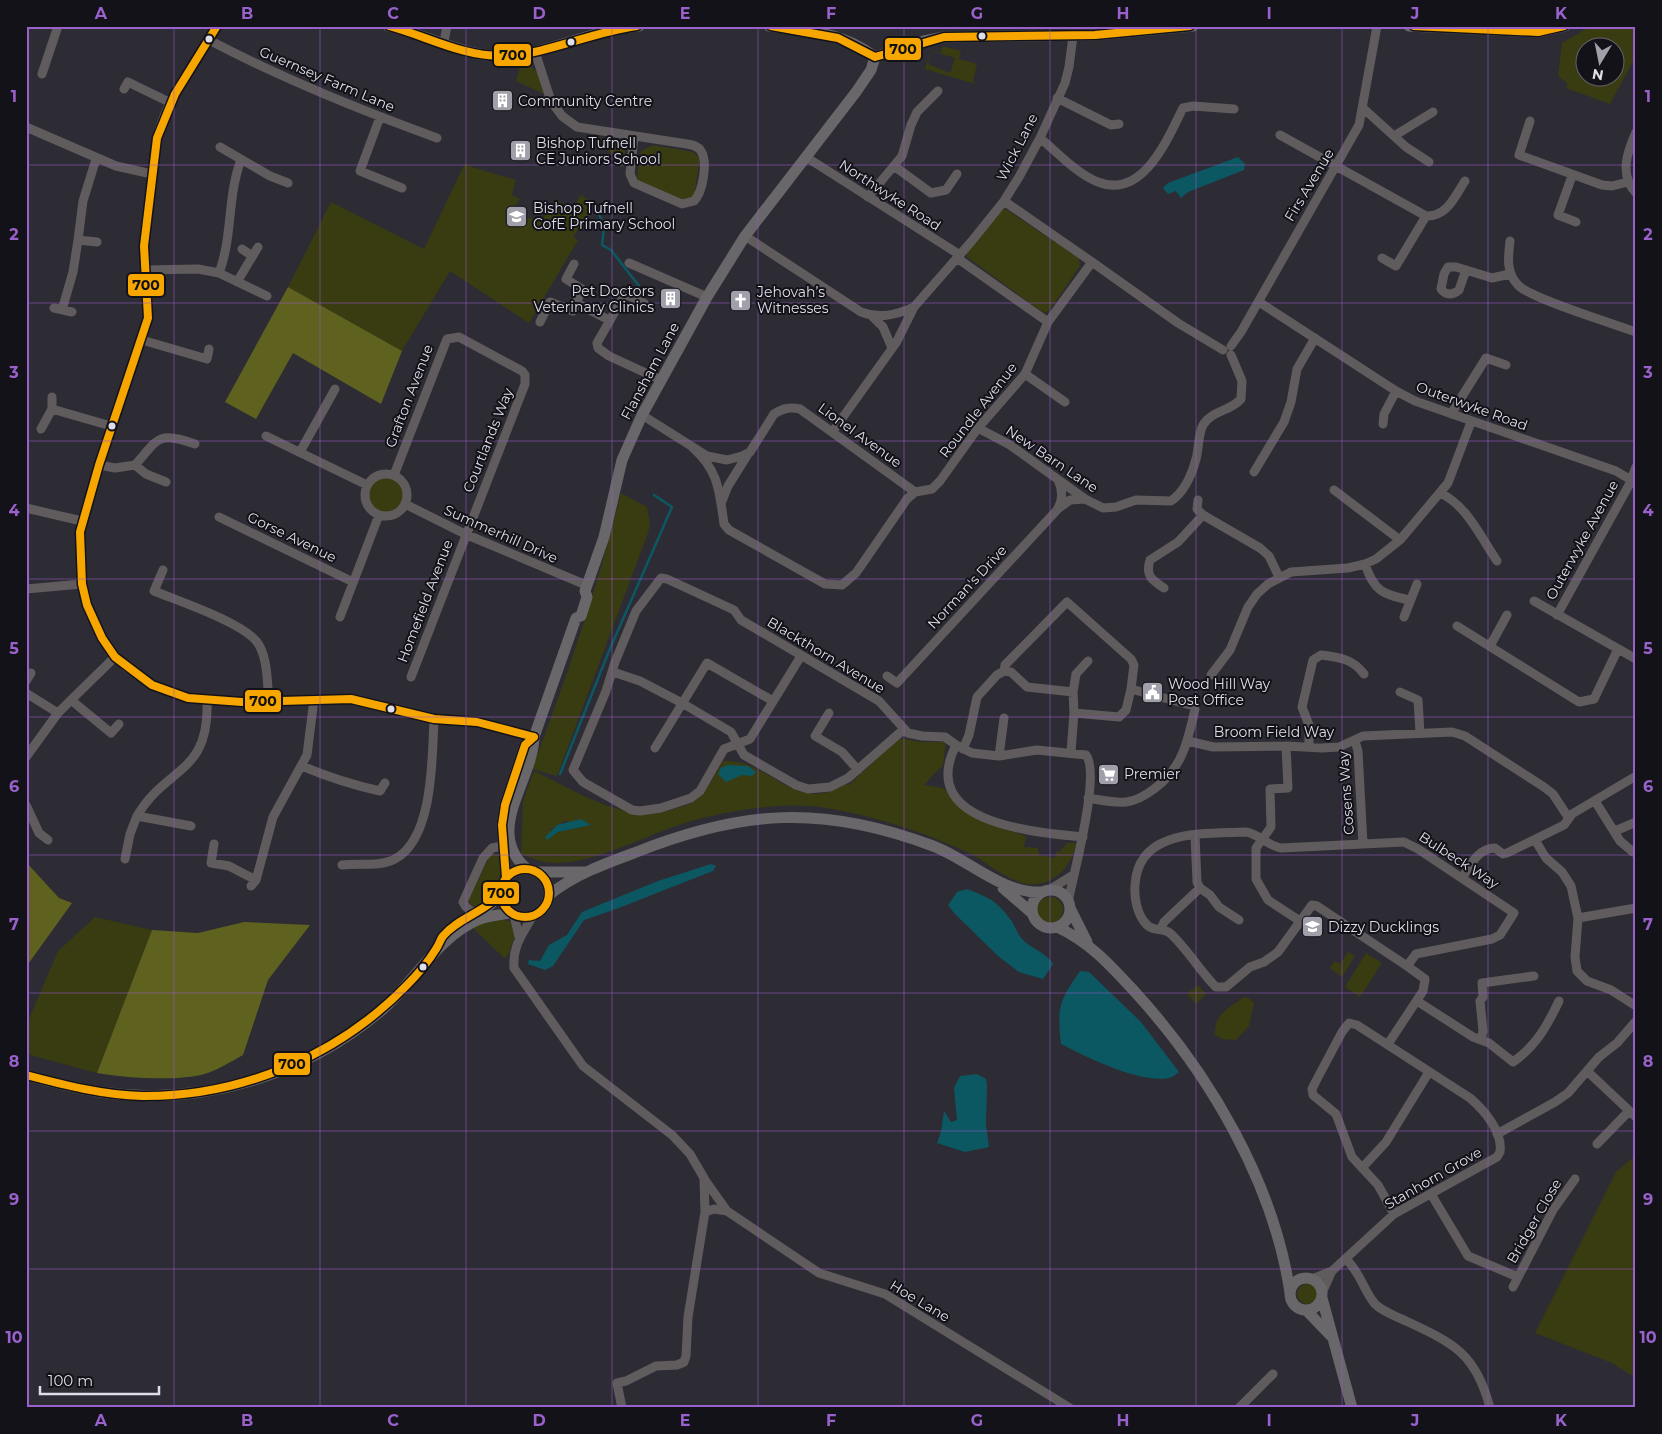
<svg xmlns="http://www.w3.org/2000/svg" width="1662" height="1434" font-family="Montserrat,sans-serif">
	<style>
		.green { fill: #393b11; fill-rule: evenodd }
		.forest { fill: #5f611f }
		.water { fill: #0b5863 }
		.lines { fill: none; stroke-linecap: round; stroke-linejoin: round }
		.stream { stroke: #0b5863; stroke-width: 2.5 }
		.minor { stroke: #605c5e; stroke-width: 9 }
		.major { stroke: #696769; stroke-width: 11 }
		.bus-1-casing { stroke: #131219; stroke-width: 11 }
		.bus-1 { stroke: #f7a600; stroke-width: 8 }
		.grid { fill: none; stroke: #9961cb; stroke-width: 1; stroke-opacity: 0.55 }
		.bus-dot { fill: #dfdde8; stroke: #131219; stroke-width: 2 }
		.labels { text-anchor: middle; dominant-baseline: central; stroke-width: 4; stroke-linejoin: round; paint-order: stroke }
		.street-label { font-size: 14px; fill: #dfdde8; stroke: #131219 }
		.poi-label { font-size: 14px; fill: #dfdde8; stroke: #131219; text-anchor: start }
		.line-badge { stroke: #131219; stroke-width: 2 }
		.pale-badge-label { font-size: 14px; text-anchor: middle; font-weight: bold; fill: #111 }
		.neatline { fill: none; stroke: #9961cb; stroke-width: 2 }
		.grid-label { font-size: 16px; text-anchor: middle; font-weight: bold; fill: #9961cb }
	</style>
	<rect width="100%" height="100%" fill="#2d2c34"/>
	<path class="green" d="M1591,26H1636V56L1610,104L1566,88L1567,83L1558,76L1562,43ZM1584,48H1614V78H1584Z
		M942,46L961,51L959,59L977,64L973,80L975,84L925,69L932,50L941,53ZM932,51L955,58L950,73L928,64Z
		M531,66L537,72L544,94L516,81L520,67Z
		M598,138L619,140L626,146L623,168Z
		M653,145L693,152L700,158L694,197L684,201L639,182L637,177L641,151Z
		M465,163L472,167L516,180L512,195L520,199L511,212C521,220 530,215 540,222L556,199L572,209L581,195L594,204L573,237L578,240L529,323L450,271L402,351L288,287L331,202L424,249Z
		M1004,208L1079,258L1080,266L1049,311L1044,313L1038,309L967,257V252Z
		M368 495a18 18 0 1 1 36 0a18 18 0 1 1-36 0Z
		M621,493L647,507L650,524L648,533L557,776L532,769C566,679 598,587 621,493Z
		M899,738L922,742H946L943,765L924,785L943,788L959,805L986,823L1026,836L1024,847L1038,848L1039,855L1055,858L1056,852H1059L1067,843H1076C1073,866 1052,888 1027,884C1005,880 986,861 967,852C922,831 874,816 826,808C787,801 733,810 695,820C650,832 600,863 554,863C543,863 531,858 521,854L523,801L534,771C578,791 627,827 677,808C682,806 690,805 695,801C707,792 715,774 723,761C769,758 795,816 845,784L849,785ZM565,821L590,825L558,832L550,830Z
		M491,853L498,855C507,873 492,896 479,907H474L468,901Z
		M1037 910a13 13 0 1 1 26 0a13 13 0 1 1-26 0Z
		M95,917L152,930L97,1073L26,1054V1026L58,951Z
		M502,919L511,922L516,932L508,956L504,958L473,928L488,921Z
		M1348,952L1355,956L1342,977L1330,968L1334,961L1340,964Z
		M1366,953L1382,963L1360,997L1345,987Z
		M1198,985L1206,994L1196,1004L1187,994Z
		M1244,997L1250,999L1254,1003L1249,1026L1236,1040L1222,1039L1215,1035C1214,1013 1228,1009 1244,997Z
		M1636,1155V1378L1612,1363L1535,1333L1616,1172Z
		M1297 1294a10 10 0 1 1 20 0a10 10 0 1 1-20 0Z"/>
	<path class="forest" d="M288,287L402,351L381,404L293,353L256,419L225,402Z
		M26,862L59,898L72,903L26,967Z
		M244,922L310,925L268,980L243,1055C230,1062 215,1072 201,1075C174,1081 124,1078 97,1073L152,930L198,933Z"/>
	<path class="water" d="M1238,157L1245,164L1244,170L1188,192L1181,198L1176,191L1168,194L1163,188L1168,183Z
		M728,765L748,766L756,772L752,776L742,775L726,782L718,774L721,768Z
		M581,819L591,825L558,832L547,840L545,837L557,825Z
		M711,864L716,866L713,871C670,887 628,906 584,920L553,966L545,970L528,964L529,960L540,961L549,945L567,935L582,912L658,881Z
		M967,889C991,898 998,902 1013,923C1016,929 1018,935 1023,940C1032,949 1047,953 1053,964L1043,979L1019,972L998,956L954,913L948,905L957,892Z
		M1080,971L1089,972L1141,1022L1179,1072C1176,1074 1173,1077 1169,1078C1141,1084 1086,1057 1061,1044C1057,1006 1059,1002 1080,971Z
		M977,1074L986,1079L987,1085L986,1124L989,1147L965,1152L937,1143L941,1132L944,1111L951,1122L957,1120L954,1088L960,1076Z"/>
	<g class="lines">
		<path class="stream" d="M597,209L604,227L602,245L611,250L639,286
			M560,774L609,651L672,507L654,495"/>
		<path class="minor" d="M217,26C196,63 167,96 157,138L144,246L148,318L99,465L80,532L82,584L87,605L102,638L115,657L126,667L152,685L188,698L242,702L351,699L434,719L477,722L503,728L534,737
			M209,40C281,78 360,110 437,138
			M444,42L447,26
			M535,52L551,101L562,116L577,127L687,144C693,145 698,146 701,151C708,162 703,192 694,201L682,204L634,183L630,174L634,137
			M42,74L57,29
			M124,89L128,82L169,102
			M1057,98L1111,125L1119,124
			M1364,109L1406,147L1429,162
			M380,117L360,171L402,188
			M1530,121L1519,155L1602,185L1612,186L1628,182
			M26,127L116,166L152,174
			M1636,132C1627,152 1619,175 1636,193
			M1280,135L1426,216C1447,217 1455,196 1465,181
			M1394,136L1433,112
			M1040,138C1057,152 1077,174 1098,182C1143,200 1168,138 1183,108L1193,106L1234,109
			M220,147L270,176L288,183
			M806,157L960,255
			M96,159L83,201L78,240L97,242
			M894,166L931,193L946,190L957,174
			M1572,176L1558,215L1576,222
			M868,197L902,156L911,125L917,112L938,91
			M745,236L861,312C880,319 896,315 914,307
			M1510,241C1508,257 1506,273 1518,285C1529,298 1614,324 1636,332
			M242,249L252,256
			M957,258L1048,322L1092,262L1004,201
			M1382,258L1396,266L1426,216
			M1092,262L1178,323L1223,350
			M629,263L707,297
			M1448,267H1456L1466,270L1459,290C1453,295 1446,296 1441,289L1444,274Z
			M145,270L198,269L219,273L267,296
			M1466,270L1492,278L1510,274
			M219,273C233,236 227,196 241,160
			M237,282L258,247
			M1259,302L1396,391L1415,401L1616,471L1636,483
			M576,303L609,320
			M644,303L625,294L597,343L598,348L609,356L661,380
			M54,308L72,312
			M62,310L73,272L78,240
			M872,316L883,327L892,348
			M540,322L550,302L573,311L582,289L566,279L574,264
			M142,340L207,359L209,349
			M1231,346L1241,332L1359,125L1377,26
			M1025,374L1065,402
			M52,397V409L111,426
			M1451,414L1486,358L1506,365
			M642,415L707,456L727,460L742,456L750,452L774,414C783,408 790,407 800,409L915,492
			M1383,424L1384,414L1396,391
			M978,428L1010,445L1085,499L1103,508L1116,507L1136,500L1171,501C1184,492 1192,474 1196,459C1199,448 1198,435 1203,425C1211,411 1231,411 1241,399L1242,381L1231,355
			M41,429L52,409
			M833,431L896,343L914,307L971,242L1004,201L1019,177L1040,138L1065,83L1069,67L1073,36
			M266,436L367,485
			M692,447C719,471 719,490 724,524L729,530L825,584L842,585L856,573L907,499L915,492L932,489L940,481L978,428L1025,374L1048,322
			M300,452L335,389
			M99,465L115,468L135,465C158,440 156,430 195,444
			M135,465L146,474L166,482
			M1254,472L1284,422L1291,402L1297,369L1315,338
			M365 495a21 21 0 1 1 42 0a21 21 0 1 1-42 0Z
			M394,475L447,339L459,337L522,371L525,375V384L411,677
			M1334,490L1400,540
			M1440,493C1467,505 1481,538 1497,561
			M1198,500L1197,509L1203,515L1260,548L1269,556L1279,577
			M722,501L728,486L748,454
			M405,504L465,534L586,585
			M26,508L82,521
			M1059,508L1070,500L1085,499
			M219,517L353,582
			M1365,564C1374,591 1382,594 1409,600
			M163,570L154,591C178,601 248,624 259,645C268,661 267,683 269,701
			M1164,588C1152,580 1145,576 1150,560L1178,542L1203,515
			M26,589L82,584
			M1534,601L1636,659
			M1557,615L1629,485L1636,467
			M340,617L379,515
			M1404,617L1417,584
			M1457,626L1579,702L1594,699L1617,651
			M1490,646L1507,615
			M801,656L750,739L724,749L700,791L691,798L661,808L640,811L632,810L583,782L573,770L606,691L615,662L636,611L661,578L667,579L734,610L741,620L879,701L908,733L922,736L945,737L956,745L972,753L999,756L1037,750L1086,755C1101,774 1073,876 1068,902
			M115,657L71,700L111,733L119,724
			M1004,671L1005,665L1067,602L1131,659L1134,665L1131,689L1194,706L1195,709C1188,741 1182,769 1154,789C1146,795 1137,801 1126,802C1114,803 1100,800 1088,798
			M613,672L640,681L682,703L731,732L744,755L796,785L808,789L830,787L848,778L903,730
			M1211,675L1230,650L1248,607L1257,594L1268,584L1291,572L1348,568L1365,564L1376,559L1400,540L1448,483L1471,422
			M887,676L897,683L1057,510C1063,500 1063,490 1058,480
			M26,681L31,673
			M1073,692L1076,674L1088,661
			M1400,692L1418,700L1420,733
			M26,693L58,713
			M829,713L815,736L842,752L858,770
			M1188,741L1213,747L1286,746L1322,748L1339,747L1363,736L1452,732L1465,736L1544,787L1553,794L1568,817
			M1355,741L1358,751L1363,844
			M956,745C916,824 1035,832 1083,837
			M1286,746L1288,788L1270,789L1271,827L1256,848V879L1268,900L1300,921
			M1309,746V725L1302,707L1313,660L1321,655C1339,657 1353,659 1364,674
			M655,748L707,663L773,701
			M963,749L969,735L977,697L997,675L1004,671L1011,672L1027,687L1073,692L1074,713
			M1071,752L1074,713L1119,717L1126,710L1131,689
			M999,756L1004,718
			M26,757L58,713L71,700
			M302,766C328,777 353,785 380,791L385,783
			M1595,801L1620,841L1633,852
			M26,805L39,833L48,840
			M191,826L137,816C167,765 210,775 207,700
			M1615,831L1636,822
			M1535,840L1546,858L1562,872L1571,886L1578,918L1575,957L1577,971L1587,981L1611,990L1636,1006
			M214,844L211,863L229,866L256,880
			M125,859L130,834L137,816
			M342,865C359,863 380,867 395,859C434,838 432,756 434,719
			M1462,878C1470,866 1478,848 1495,848L1503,854L1507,853L1564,825L1572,814L1636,776
			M251,886L256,880L273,817L307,755L314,699
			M1200,888L1210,895L1219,907L1239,920
			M1049,890L1073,875
			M474,913L466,907L463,902L483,858L492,848L502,846
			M514,915L519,937
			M532,917C523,934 512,946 514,968L583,1066L672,1135L690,1154L704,1178L705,1212L688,1317L686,1356L684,1362L677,1365L656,1366L626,1381L617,1383L622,1408
			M1578,918L1636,908
			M1161,929L1164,922L1200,888L1197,882L1195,835
			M1417,1001L1473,1037L1489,1043L1513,1062C1536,1046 1547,1026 1559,1001
			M1481,1039L1483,1031L1480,1001L1483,997L1482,983L1534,976
			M1388,1044L1423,991L1425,979L1407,966L1317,906L1312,905L1278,952L1264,962L1250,967L1226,987H1216C1200,971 1188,950 1171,934C1164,927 1154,932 1147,925C1137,915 1134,898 1135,885C1138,828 1205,834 1246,832C1259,834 1268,846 1281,848L1404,842L1418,849L1514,913L1500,935L1492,939L1416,954L1407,966
			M1587,1071L1636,1117
			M1497,1134L1555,1102L1568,1093L1599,1057L1617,1043L1636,1021
			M1597,1144L1629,1111
			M1362,1168L1386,1142L1429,1072
			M705,1180L727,1211L819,1273L885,1294L1070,1408
			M1431,1194L1468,1256L1518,1277
			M705,1212L714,1209L727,1211
			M1346,1259C1362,1275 1363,1290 1375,1304C1383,1312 1396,1316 1406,1321C1453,1343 1476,1353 1490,1408
			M1312,1279L1332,1271L1394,1214L1497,1157L1500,1152C1503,1132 1484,1110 1470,1098L1357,1025L1349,1023L1342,1032L1316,1081L1312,1089L1313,1095L1336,1114L1352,1157L1378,1185L1394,1214
			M1513,1287L1553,1210L1575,1179
			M1322,1293L1332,1271
			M1239,1408L1273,1374"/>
		<path class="major" d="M388,26C424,34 465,57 502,56C549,55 592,29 639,26
			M769,26C808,31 843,32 875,57
			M1409,26L1538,32L1565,26
			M875,57L924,41L944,37L1095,35L1193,26
			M501 893a24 24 0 1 1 48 0a24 24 0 1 1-48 0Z
			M527,869C483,831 533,781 534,737L576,618L581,616L587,597L585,591L604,537L622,460L642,415L707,297L745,236L856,92L871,70L875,57
			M537,872H584
			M506,878L502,825L505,805L525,745L534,737
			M1003,888L1032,913
			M1032 909a19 19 0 1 1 38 0a19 19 0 1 1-38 0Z
			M549,895C574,875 604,864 634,853C742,810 822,804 933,846C970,860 1001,894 1043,892
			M1070,908L1087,942
			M1057,927C1090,942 1111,966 1135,992C1209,1073 1274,1183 1290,1293
			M448,931C465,917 489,912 500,893
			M26,1075C51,1082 75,1088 100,1092C202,1107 306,1075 383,1009C416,980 438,936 480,919C489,916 500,915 509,913
			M1290 1294a16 16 0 1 1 32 0a16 16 0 1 1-32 0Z
			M1322,1298L1352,1408
			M1306,1310L1331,1336"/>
		<defs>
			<path id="bus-1" d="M217,26L175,94L157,138L144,246L148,318L99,465L80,532L82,584L87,605L102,638L115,657L152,685L188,698L242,702L351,699L434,719L477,722L534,737
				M389,26C426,36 464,57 503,56C549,54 591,32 637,26
				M771,26L838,38L875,57L944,37L1095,35L1190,26
				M1414,26L1538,32L1564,26
				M501 893a24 24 0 1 1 48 0a24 24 0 1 1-48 0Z
				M506,878L502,825L505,805L525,745L534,737
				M26,1075C64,1085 103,1095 142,1096C241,1097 338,1056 407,985C418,974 428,962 436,949C439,945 440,940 443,936C459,917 485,913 500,893"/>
		</defs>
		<use href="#bus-1" class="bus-1-casing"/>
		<use href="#bus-1" class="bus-1"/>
	</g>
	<path class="grid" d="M174,26V1408M320,26V1408M466,26V1408M612,26V1408M758,26V1408M904,26V1408M1050,26V1408M1196,26V1408M1342,26V1408M1488,26V1408M26,165H1636M26,303H1636M26,441H1636M26,579H1636M26,717H1636M26,855H1636M26,993H1636M26,1131H1636M26,1269H1636"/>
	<defs>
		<symbol id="building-square" viewBox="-11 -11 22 22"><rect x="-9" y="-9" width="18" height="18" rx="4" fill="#a19fa9" stroke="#131219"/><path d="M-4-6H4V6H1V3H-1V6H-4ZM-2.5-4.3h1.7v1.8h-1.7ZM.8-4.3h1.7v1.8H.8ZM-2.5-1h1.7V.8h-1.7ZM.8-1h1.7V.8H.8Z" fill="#fff"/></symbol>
		<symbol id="school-square" viewBox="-11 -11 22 22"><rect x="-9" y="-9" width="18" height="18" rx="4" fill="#a19fa9" stroke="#131219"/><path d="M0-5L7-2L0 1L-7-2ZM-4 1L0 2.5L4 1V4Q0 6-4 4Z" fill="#fff"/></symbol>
		<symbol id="church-square" viewBox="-11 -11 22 22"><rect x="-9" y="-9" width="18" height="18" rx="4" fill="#a19fa9" stroke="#131219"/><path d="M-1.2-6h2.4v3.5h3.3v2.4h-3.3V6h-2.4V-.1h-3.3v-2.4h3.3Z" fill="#fff"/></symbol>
		<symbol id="civic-square" viewBox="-11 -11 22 22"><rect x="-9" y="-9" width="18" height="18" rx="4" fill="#a19fa9" stroke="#131219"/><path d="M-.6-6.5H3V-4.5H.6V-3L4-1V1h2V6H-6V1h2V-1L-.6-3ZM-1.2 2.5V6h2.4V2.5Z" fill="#fff"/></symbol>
		<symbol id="supermarket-square" viewBox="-11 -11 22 22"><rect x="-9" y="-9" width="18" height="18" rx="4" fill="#a19fa9" stroke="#131219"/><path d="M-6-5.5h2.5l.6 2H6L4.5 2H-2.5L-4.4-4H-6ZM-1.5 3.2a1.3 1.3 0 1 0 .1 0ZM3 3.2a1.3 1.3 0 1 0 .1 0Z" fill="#fff"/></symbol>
	</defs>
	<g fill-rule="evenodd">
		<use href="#building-square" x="490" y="88" width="25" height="25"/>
		<use href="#building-square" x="508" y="138" width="25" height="25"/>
		<use href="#school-square" x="504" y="204" width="25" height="25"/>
		<use href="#building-square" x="658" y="286" width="25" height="25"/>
		<use href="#church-square" x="728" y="288" width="25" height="25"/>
		<use href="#civic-square" x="1140" y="680" width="25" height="25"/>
		<use href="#supermarket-square" x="1096" y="762" width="25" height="25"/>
		<use href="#school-square" x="1300" y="914" width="25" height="25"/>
	</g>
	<g class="bus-dot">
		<circle cx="982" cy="36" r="4.5"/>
		<circle cx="209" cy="39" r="4.5"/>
		<circle cx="571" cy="42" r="4.5"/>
		<circle cx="112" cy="426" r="4.5"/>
		<circle cx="391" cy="709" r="4.5"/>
		<circle cx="423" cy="967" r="4.5"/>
	</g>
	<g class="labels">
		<g class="street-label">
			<text transform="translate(327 79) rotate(23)">Guernsey Farm Lane</text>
			<text transform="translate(1017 147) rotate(-63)">Wick Lane</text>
			<text transform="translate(1309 185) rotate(-59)">Firs Avenue</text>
			<text transform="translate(890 195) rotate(33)">Northwyke Road</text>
			<text transform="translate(650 371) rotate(-62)">Flansham Lane</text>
			<text transform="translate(409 396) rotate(-69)">Grafton Avenue</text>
			<text transform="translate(1472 406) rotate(20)">Outerwyke Road</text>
			<text transform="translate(978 410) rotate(-52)">Roundle Avenue</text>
			<text transform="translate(860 435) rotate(36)">Lionel Avenue</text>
			<text transform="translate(488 440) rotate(-68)">Courtlands Way</text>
			<text transform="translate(1052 459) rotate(34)">New Barn Lane</text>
			<text transform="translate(501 534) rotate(24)">Summerhill Drive</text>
			<text transform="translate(292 537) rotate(26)">Gorse Avenue</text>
			<text transform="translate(1582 540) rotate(-61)">Outerwyke Avenue</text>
			<text transform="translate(967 587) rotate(-47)">Norman's Drive</text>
			<text transform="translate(425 601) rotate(-69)">Homefield Avenue</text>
			<text transform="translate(826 655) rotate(31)">Blackthorn Avenue</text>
			<text x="1274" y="732">Broom Field Way</text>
			<text transform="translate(1346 793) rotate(-94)">Cosens Way</text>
			<text transform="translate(1459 860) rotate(33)">Bulbeck Way</text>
			<text transform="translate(1433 1178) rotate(-30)">Stanhorn Grove</text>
			<text transform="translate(1534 1221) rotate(-60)">Bridger Close</text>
			<text transform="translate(920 1301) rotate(31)">Hoe Lane</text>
		</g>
		<g class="poi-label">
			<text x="518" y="101">Community Centre</text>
			<text x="536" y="143">Bishop Tufnell<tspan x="536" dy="16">CE Juniors School</tspan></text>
			<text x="533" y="208">Bishop Tufnell<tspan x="533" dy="16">CofE Primary School</tspan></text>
			<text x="654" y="291" text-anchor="end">Pet Doctors<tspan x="654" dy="16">Veterinary Clinics</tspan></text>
			<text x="757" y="292">Jehovah’s<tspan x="757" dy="16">Witnesses</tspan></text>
			<text x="1168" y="684">Wood Hill Way<tspan x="1168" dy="16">Post Office</tspan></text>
			<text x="1124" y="774">Premier</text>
			<text x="1328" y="927">Dizzy Ducklings</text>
		</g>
	</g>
	<g class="line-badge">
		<rect x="884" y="37" width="38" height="24" rx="5" fill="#f7a600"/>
		<rect x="493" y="43" width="39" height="24" rx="5" fill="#f7a600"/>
		<rect x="127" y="273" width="38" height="24" rx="5" fill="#f7a600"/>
		<rect x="244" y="689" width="38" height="24" rx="5" fill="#f7a600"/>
		<rect x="482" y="881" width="38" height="24" rx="5" fill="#f7a600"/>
		<rect x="273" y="1052" width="38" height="24" rx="5" fill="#f7a600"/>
	</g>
	<g class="pale-badge-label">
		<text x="903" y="54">700</text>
		<text x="513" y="60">700</text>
		<text x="146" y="290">700</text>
		<text x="263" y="706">700</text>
		<text x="501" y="898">700</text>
		<text x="292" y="1069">700</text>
	</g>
	<rect width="1662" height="1434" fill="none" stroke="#131219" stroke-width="55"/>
	<g transform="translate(1600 62) rotate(190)"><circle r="24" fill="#131219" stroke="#65636c"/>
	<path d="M0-4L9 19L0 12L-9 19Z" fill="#a19fa9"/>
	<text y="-8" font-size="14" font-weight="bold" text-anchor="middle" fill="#dfdde8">N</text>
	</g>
	<path d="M40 1386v8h119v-8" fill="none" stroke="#dfdde8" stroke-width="2.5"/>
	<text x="48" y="1386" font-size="15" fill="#dfdde8" stroke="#131219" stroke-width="4" paint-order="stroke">100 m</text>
	<rect x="28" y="28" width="1606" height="1378" class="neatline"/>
	<g class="grid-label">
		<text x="101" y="19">A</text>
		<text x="247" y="19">B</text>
		<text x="393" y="19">C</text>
		<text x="539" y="19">D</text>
		<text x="685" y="19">E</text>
		<text x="831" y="19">F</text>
		<text x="977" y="19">G</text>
		<text x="1123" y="19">H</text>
		<text x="1269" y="19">I</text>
		<text x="1415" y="19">J</text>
		<text x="1561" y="19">K</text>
		<text x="14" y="102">1</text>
		<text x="1648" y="102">1</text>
		<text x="14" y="240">2</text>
		<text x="1648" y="240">2</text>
		<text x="14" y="378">3</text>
		<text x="1648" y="378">3</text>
		<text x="14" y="516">4</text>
		<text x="1648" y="516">4</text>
		<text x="14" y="654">5</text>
		<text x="1648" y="654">5</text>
		<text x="14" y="792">6</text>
		<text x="1648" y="792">6</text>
		<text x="14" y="930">7</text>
		<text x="1648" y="930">7</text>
		<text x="14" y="1067">8</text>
		<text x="1648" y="1067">8</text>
		<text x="14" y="1205">9</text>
		<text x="1648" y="1205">9</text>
		<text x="14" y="1343">10</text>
		<text x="1648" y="1343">10</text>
		<text x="101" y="1426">A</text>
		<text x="247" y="1426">B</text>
		<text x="393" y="1426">C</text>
		<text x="539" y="1426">D</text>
		<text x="685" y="1426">E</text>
		<text x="831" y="1426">F</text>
		<text x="977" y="1426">G</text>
		<text x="1123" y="1426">H</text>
		<text x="1269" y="1426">I</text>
		<text x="1415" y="1426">J</text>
		<text x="1561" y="1426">K</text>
	</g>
</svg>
